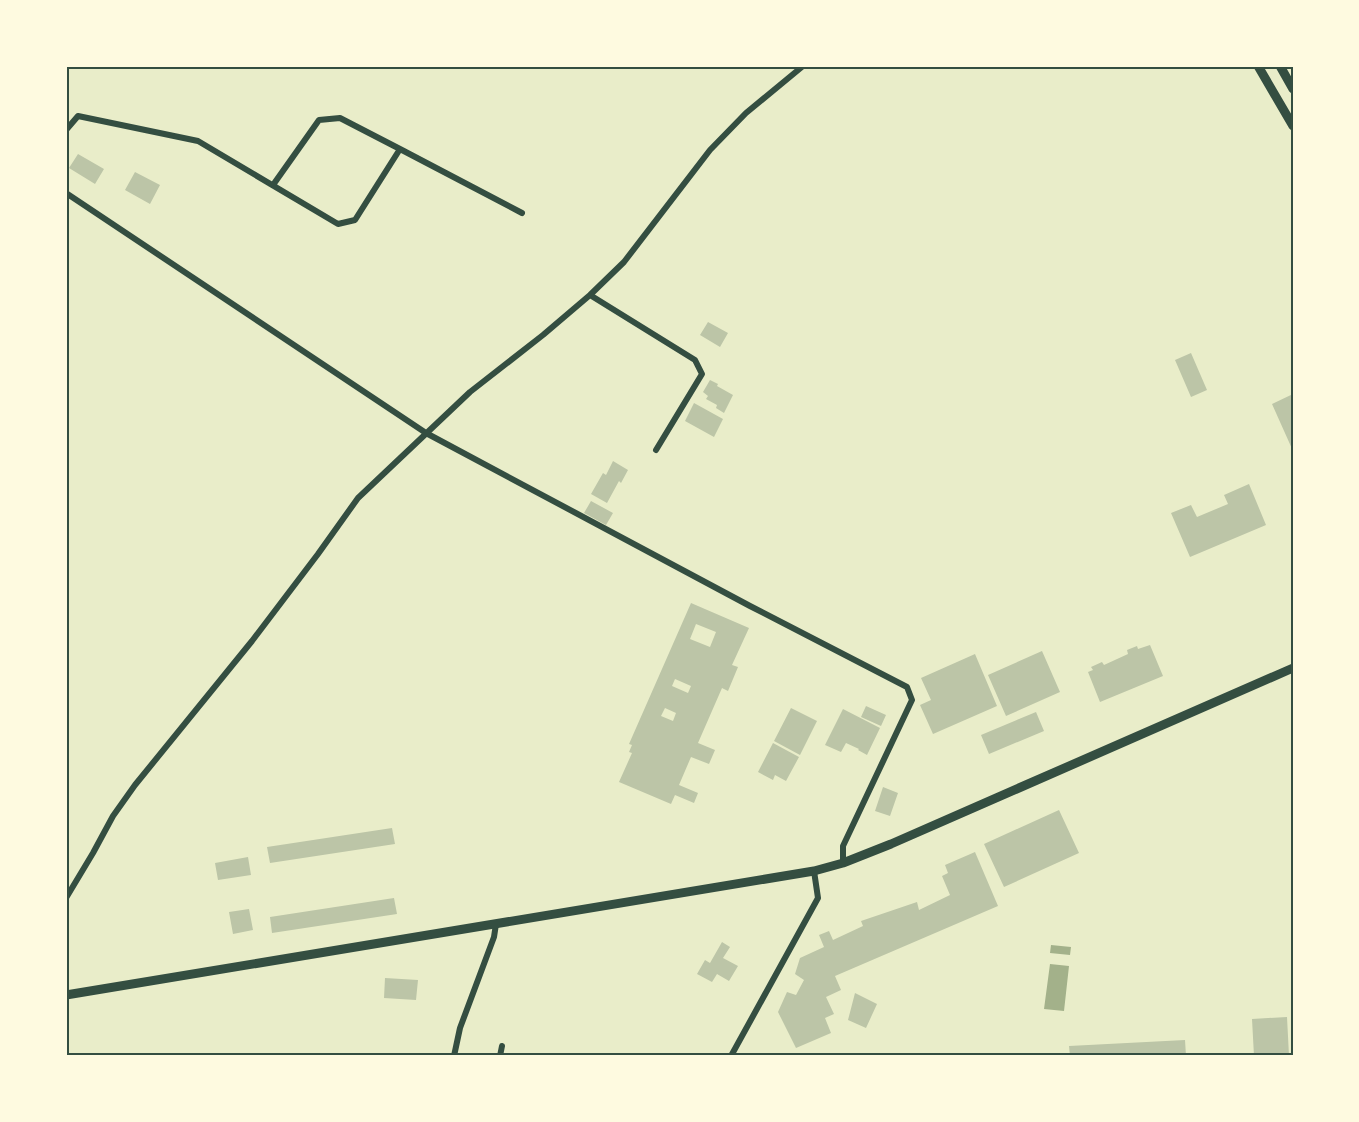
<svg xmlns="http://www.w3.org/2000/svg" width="1359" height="1122" font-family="'Asap Condensed',sans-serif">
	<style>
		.water { fill: #a3b18a }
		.building { fill: #bcc5a7; fill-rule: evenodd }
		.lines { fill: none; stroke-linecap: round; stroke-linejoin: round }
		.minor { stroke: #344e41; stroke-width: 6 }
		.tertiary { stroke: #344e41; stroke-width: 9 }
		.neatline { fill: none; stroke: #344e41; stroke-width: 2 }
	</style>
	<rect width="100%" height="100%" fill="#e9edc9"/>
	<path class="water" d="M1051,945L1071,947L1070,955L1050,953Z
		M1050,964L1069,966L1064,1011L1044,1009Z"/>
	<path class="building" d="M78,154L104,169L95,184L69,168Z
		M135,172L160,185L150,204L125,190Z
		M708,322L728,333L720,347L700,335Z
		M1191,353L1207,390L1191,397L1175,360Z
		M710,380L718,384L717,386L733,395L724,413L716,408L717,405L706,399L708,396L703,392Z
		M1293,394V451L1272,404Z
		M694,403L723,419L714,437L685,421Z
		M613,461L628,470L621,483L619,481L607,503L591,494L603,473L606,475Z
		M1249,484L1266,525L1190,557L1171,513L1191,505L1197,517L1228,504L1224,495Z
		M591,501L613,513L606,525L584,513Z
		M691,603L749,628L732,665L738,667L728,691L722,688L698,743L715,750L709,764L691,757L679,785L698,793L694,803L675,795L671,804L619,782L632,753L629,752L632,745L629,744ZM696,624L716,632L710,647L690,639ZM675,679L691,686L688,693L672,686ZM665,708L676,713L673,721L661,716Z
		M1150,645L1163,676L1100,702L1088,672L1093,670L1091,667L1102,662L1104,665L1128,654L1127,650L1137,646L1138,649Z
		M1042,651L1060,692L1006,716L988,675Z
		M975,654L997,706L933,734L920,705L931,700L921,678Z
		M866,706L886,715L881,726L861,717Z
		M791,708L817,721L800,755L774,741Z
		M843,709L880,728L867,755L858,750L859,749L846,743L841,752L825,745Z
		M1036,712L1044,731L989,754L981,735Z
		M773,743L799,757L786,781L775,775L773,780L758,772Z
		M883,787L898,793L890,816L875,811Z
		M1059,810L1079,853L1004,887L984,844Z
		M392,828L395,844L270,863L267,847Z
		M975,852L998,906L835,976L841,990L826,997L834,1014L825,1018L831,1033L796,1048L778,1012L787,992L796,995L804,980L795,974L800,958L824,947L819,935L829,931L833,940L863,926L861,921L917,902L919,910L950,895L942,876L948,873L945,865Z
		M248,857L251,875L218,880L215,863Z
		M394,898L397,914L272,933L270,917Z
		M249,909L253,930L233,934L229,912Z
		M722,942L730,947L723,958L738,966L729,981L717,974L712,982L697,974L705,960L710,963Z
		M385,978L418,980L416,1000L384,998Z
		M855,993L877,1004L866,1028L848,1020Z
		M1287,1017L1289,1056H1254L1252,1019Z
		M1185,1040L1186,1056H1070L1069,1046Z"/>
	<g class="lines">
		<path class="minor" d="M66,130L78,116L198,141L338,224L355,220L400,149L522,213
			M273,185L319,120L340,118L400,149
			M66,193L426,433L750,606L907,687L912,700L843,846V863
			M590,295L695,360L702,374L656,450
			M66,898L93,853L113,816L135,785L252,641L318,554L358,498L470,392L543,335L590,295L624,262L710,150L746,113L803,66
			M454,1056L460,1028L494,937L496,924
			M500,1056L502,1046
			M731,1056L818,898L814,871"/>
		<path class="tertiary" d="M1258,66L1293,126
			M1280,66L1293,89
			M66,995L814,871L843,863L891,844L1293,668"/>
	</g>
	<rect width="1359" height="1122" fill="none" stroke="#fefae0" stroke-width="135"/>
	<rect x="68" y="68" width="1224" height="986" class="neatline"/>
</svg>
